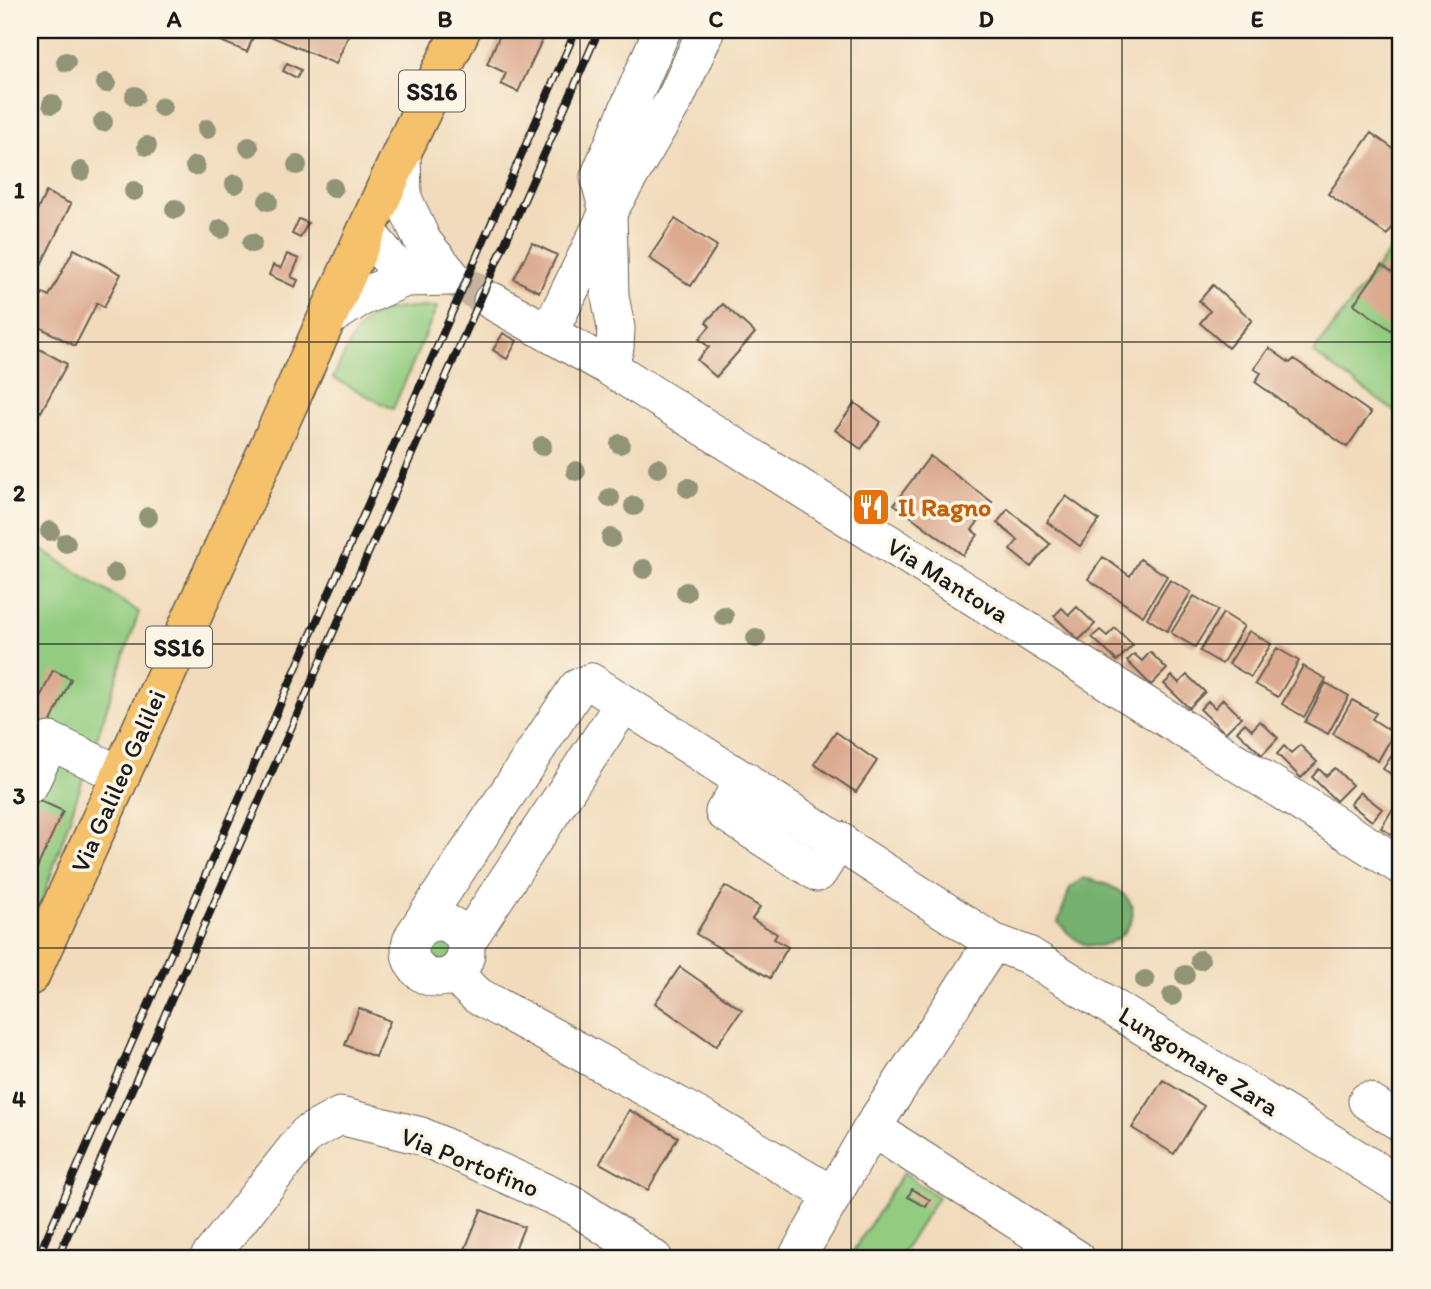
<svg xmlns="http://www.w3.org/2000/svg" width="1431" height="1289" font-family="Itim,sans-serif">
	<style>
		.green { fill: #92cc80; stroke: #57744e; stroke-width: 2 }
		.forest { fill: #75b06e; stroke: #486645; stroke-width: 2 }
		.building { fill: #dbaa8f }
		.lines { fill: none; stroke-linecap: round; stroke-linejoin: round }
		.minor-tunnel { stroke: #c6b59c; stroke-width: 37; stroke-dasharray: 37 18; stroke-linecap: butt }
		.minor-casing { stroke: #675f54; stroke-width: 39 }
		.major-casing { stroke: #675f54; stroke-width: 41 }
		.minor { stroke: #fff; stroke-width: 37 }
		.major { stroke: #f5c16b; stroke-width: 38 }
		.rail-casing { stroke: #1c1c1c; stroke-width: 8 }
		.rail { stroke: #fcf5e5; stroke-width: 5; stroke-dasharray: 16; stroke-linecap: butt }
		.tree { fill: #929477 }
		.grid { fill: none; stroke: #1c1c1c; stroke-width: 2; stroke-opacity: 0.55 }
		.labels { text-anchor: middle; dominant-baseline: central; stroke-width: 7; stroke-linejoin: round; paint-order: stroke }
		.shield { fill: #fcf5e5; stroke: #5f5d58; stroke-width: 2 }
		.shield-label { font-size: 24px; font-weight: bold; fill: #1c1c1c }
		.food-label { font-size: 26px; font-weight: bold; fill: #c56008; stroke: #fcf5e5; text-anchor: start }
		.street-label { font-size: 26px; fill: #1c1c1c; stroke: #fcf5e5 }
		.neatline { fill: none; stroke: #1c1c1c; stroke-width: 2.5 }
		.grid-label { font-size: 23px; text-anchor: middle; font-weight: bold; fill: #1c1c1c }
	</style>
	<rect width="100%" height="100%" fill="#fcf5e5"/>
	<filter id="ink" filterUnits="userSpaceOnUse"><feTurbulence type="fractalNoise" baseFrequency=".0143" numOctaves="2"/><feDisplacementMap in="SourceGraphic" scale="14" xChannelSelector="R" yChannelSelector="G"/><feConvolveMatrix kernelMatrix="1 2 1 2 8 2 1 2 1" color-interpolation-filters="sRGB"/></filter>
	<filter id="wash" filterUnits="userSpaceOnUse"><feTurbulence type="fractalNoise" baseFrequency=".00686" numOctaves="4" result="noise"/><feDisplacementMap in="SourceGraphic" scale="28" xChannelSelector="R" yChannelSelector="G"/><feGaussianBlur stdDeviation="1.57" result="paint"/><feColorMatrix in="noise" values="0 0 0 0 0 0 0 0 0 0 0 0 0 0 0 0 0 1.4 0 .05"/><feComposite in="paint" operator="in"/></filter>
	<g filter="url(#wash)">
		<rect width="100%" height="100%" fill="#f1dbbc"/>
		<path class="green" d="M1401,236V416L1313,353Z
			M437,307L393,409L333,378C364,312 363,308 437,307Z
			M30,542L139,612L30,937Z
			M423 949a16 16 0 1 1 32 0a16 16 0 1 1-32 0Z
			M903,1173L938,1197L898,1259H848Z"/>
		<path class="forest" d="M1083,878C1175,895 1117,960 1082,943C1072,938 1065,930 1058,922L1070,888Z"/>
		<g id="blocks">
			<path class="building" d="M222,30L255,32L247,52L218,40Z
				M273,30H351L336,64L270,36Z
				M502,30H518L542,40L518,92L501,84L506,73L487,64Z
				M287,63L301,70L297,78L283,71Z
				M1371,133L1401,154V215L1387,235L1328,194Z
				M46,192L71,204L30,287V225Z
				M299,219L308,223L300,238L292,234Z
				M675,219L717,246L691,286L649,258Z
				M532,243L557,255L539,292L514,279Z
				M74,249L121,274L104,307L97,303L75,346L30,322L43,293L49,296Z
				M287,254L299,259L291,277L298,280L295,287L269,275L273,265L281,268Z
				M1382,265L1401,278V337L1354,304Z
				M1213,285L1252,320L1228,348L1200,323L1210,311L1199,301Z
				M723,304L755,333L716,377L697,360L709,347L699,339L710,326L706,322Z
				M503,333L517,341L507,359L493,350Z
				M30,344L67,364L41,412L30,405Z
				M1269,348L1290,363L1294,359L1371,413L1347,447L1255,382L1261,373L1254,369Z
				M855,403L881,422L861,449L835,430Z
				M930,456L992,502L972,530L978,535L963,555L894,504Z
				M1066,496L1099,520L1080,546L1047,522Z
				M1008,509L1050,544L1031,567L1010,550L1018,540L997,523Z
				M1103,557L1130,576L1140,559L1167,576L1143,616L1088,579Z
				M1170,580L1191,592L1167,631L1147,618Z
				M1194,596L1218,610L1195,647L1171,633Z
				M1077,607L1095,624L1079,640L1054,616L1062,608L1069,615Z
				M1223,613L1244,626L1222,664L1200,651Z
				M1115,628L1133,645L1117,661L1092,637L1100,630L1107,636Z
				M1249,631L1271,644L1251,677L1229,664Z
				M1277,648L1299,661L1278,697L1255,684Z
				M1150,652L1167,669L1151,685L1127,661L1134,654L1142,661Z
				M1303,666L1326,679L1304,717L1282,704Z
				M53,670L71,679L47,730L30,719Z
				M1187,675L1205,692L1189,708L1164,684L1172,676L1179,683Z
				M1326,683L1349,696L1328,734L1305,722Z
				M1223,699L1241,717L1225,733L1200,709L1208,701L1215,708Z
				M1352,700L1376,713L1372,719L1394,733L1378,761L1333,734Z
				M1260,721L1278,738L1262,755L1237,731L1245,723L1252,730Z
				M836,732L877,761L856,792L814,764Z
				M1401,741V780L1383,769Z
				M1300,745L1317,762L1301,778L1277,754L1284,746L1291,753Z
				M1335,768L1352,785L1336,801L1312,777L1319,769L1326,776Z
				M1360,792L1382,809L1372,821L1350,804Z
				M30,796L63,811L32,879L30,878Z
				M1392,810L1401,815V840L1381,828Z
				M725,886L760,907L752,919L777,934L774,939L788,947L770,978L696,934Z
				M680,967L742,1010L716,1046L655,1003Z
				M359,1008L390,1021L375,1057L345,1045Z
				M1163,1080L1204,1106L1174,1154L1132,1128Z
				M629,1110L678,1137L648,1190L600,1163Z
				M912,1189L930,1200L926,1207L908,1197Z
				M481,1210L524,1227L511,1259H461Z"/>
		</g>
	</g>
	<g filter="url(#ink)">
		<use href="#blocks" fill-opacity="0" stroke="#675f54" stroke-width="2"/>
		<g class="lines">
			<path class="minor-tunnel" d="M452,277L492,301"/>
			<defs>
				<path id="minor" d="M402,152L403,198L423,242L452,277
					M368,233L405,278
					M492,301L609,367L1401,866
					M328,318L358,299L405,278L452,277
					M549,333L608,212L677,95L706,30
					M609,367L615,348L616,328L610,296L608,212L599,177L662,30
					M745,780L724,812L818,873L839,840
					M30,784L50,741L121,775
					M410 950a28 28 0 1 1 56 0a28 28 0 1 1-56 0Z
					M414,935L577,688L591,682L993,942L1028,955L1401,1186
					M465,944L624,703
					M453,974L478,996L705,1120L831,1194
					M1367,1101L1401,1123
					M872,1128L1077,1259
					M208,1259L307,1134L340,1116L421,1136L575,1206L654,1259
					M796,1259L872,1128L993,942"/>
				<path id="major" d="M30,976L402,152L461,30"/>
			</defs>
			<use href="#minor" class="minor-casing"/>
			<use href="#major" class="major-casing"/>
			<use href="#minor" class="minor"/>
			<use href="#major" class="major"/>
			<defs>
				<path id="rail" d="M37,1259L576,30
					M57,1259L599,30"/>
			</defs>
			<use href="#rail" class="rail-casing"/>
			<use href="#rail" class="rail"/>
		</g>
		<g class="tree">
			<circle cx="66" cy="62" r="10"/>
			<circle cx="106" cy="83" r="10"/>
			<circle cx="135" cy="96" r="10"/>
			<circle cx="52" cy="104" r="10"/>
			<circle cx="162" cy="107" r="10"/>
			<circle cx="103" cy="122" r="10"/>
			<circle cx="207" cy="129" r="10"/>
			<circle cx="147" cy="146" r="10"/>
			<circle cx="249" cy="147" r="10"/>
			<circle cx="297" cy="165" r="10"/>
			<circle cx="195" cy="166" r="10"/>
			<circle cx="81" cy="171" r="10"/>
			<circle cx="235" cy="184" r="10"/>
			<circle cx="333" cy="188" r="10"/>
			<circle cx="134" cy="191" r="10"/>
			<circle cx="268" cy="201" r="10"/>
			<circle cx="175" cy="209" r="10"/>
			<circle cx="221" cy="229" r="10"/>
			<circle cx="252" cy="243" r="10"/>
			<circle cx="620" cy="444" r="10"/>
			<circle cx="542" cy="446" r="10"/>
			<circle cx="658" cy="468" r="10"/>
			<circle cx="576" cy="471" r="10"/>
			<circle cx="688" cy="488" r="10"/>
			<circle cx="610" cy="498" r="10"/>
			<circle cx="634" cy="506" r="10"/>
			<circle cx="148" cy="517" r="10"/>
			<circle cx="50" cy="531" r="10"/>
			<circle cx="611" cy="538" r="10"/>
			<circle cx="66" cy="543" r="10"/>
			<circle cx="644" cy="569" r="10"/>
			<circle cx="115" cy="573" r="10"/>
			<circle cx="686" cy="592" r="10"/>
			<circle cx="724" cy="616" r="10"/>
			<circle cx="756" cy="638" r="10"/>
			<circle cx="1200" cy="960" r="10"/>
			<circle cx="1185" cy="975" r="10"/>
			<circle cx="1145" cy="980" r="10"/>
			<circle cx="1172" cy="996" r="10"/>
		</g>
	</g>
	<path class="grid" d="M309,30V1259M580,30V1259M851,30V1259M1122,30V1259M30,342H1401M30,644H1401M30,948H1401"/>
	<defs>
		<symbol id="restaurant-square" viewBox="-11 -11 22 22"><rect x="-9" y="-9" width="18" height="18" rx="4" fill="#e8710a" stroke="#fcf5e5"/><path d="M-5-6h1v4h1v-4h1v4h1v-4h1v5L-1.5 .5V6h-2V.5L-5-1ZM5-6V6H3V1.5H1.5Q1.5-4 5-6Z" fill="#fff"/></symbol>
	</defs>
	<g fill-rule="evenodd">
		<use href="#restaurant-square" x="849" y="485" width="44" height="44"/>
	</g>
	<g class="labels">
		<g class="shield">
			<rect x="399" y="70.5" width="66" height="41" rx="5"/>
			<rect x="146" y="626.5" width="66" height="41" rx="5"/>
		</g>
		<g class="shield-label">
			<text x="432" y="91">SS16</text>
			<text x="179" y="647">SS16</text>
		</g>
		<g class="food-label">
			<text x="898" y="507">Il Ragno</text>
		</g>
		<g class="street-label">
			<text transform="translate(948 580) rotate(32)">Via Mantova</text>
			<text transform="translate(118 781) rotate(-66)">Via Galileo Galilei</text>
			<text transform="translate(1199 1061) rotate(32)">Lungomare Zara</text>
			<text transform="translate(470 1162) rotate(22)">Via Portofino</text>
		</g>
	</g>
	<rect width="1431" height="1289" fill="none" stroke="#fcf5e5" stroke-width="77"/>
	<rect x="38" y="38" width="1354" height="1212" class="neatline"/>
	<g class="grid-label">
		<text x="174" y="27">A</text>
		<text x="445" y="27">B</text>
		<text x="716" y="27">C</text>
		<text x="986" y="27">D</text>
		<text x="1257" y="27">E</text>
		<text x="19" y="198">1</text>
		<text x="19" y="501">2</text>
		<text x="19" y="804">3</text>
		<text x="19" y="1107">4</text>
	</g>
</svg>
